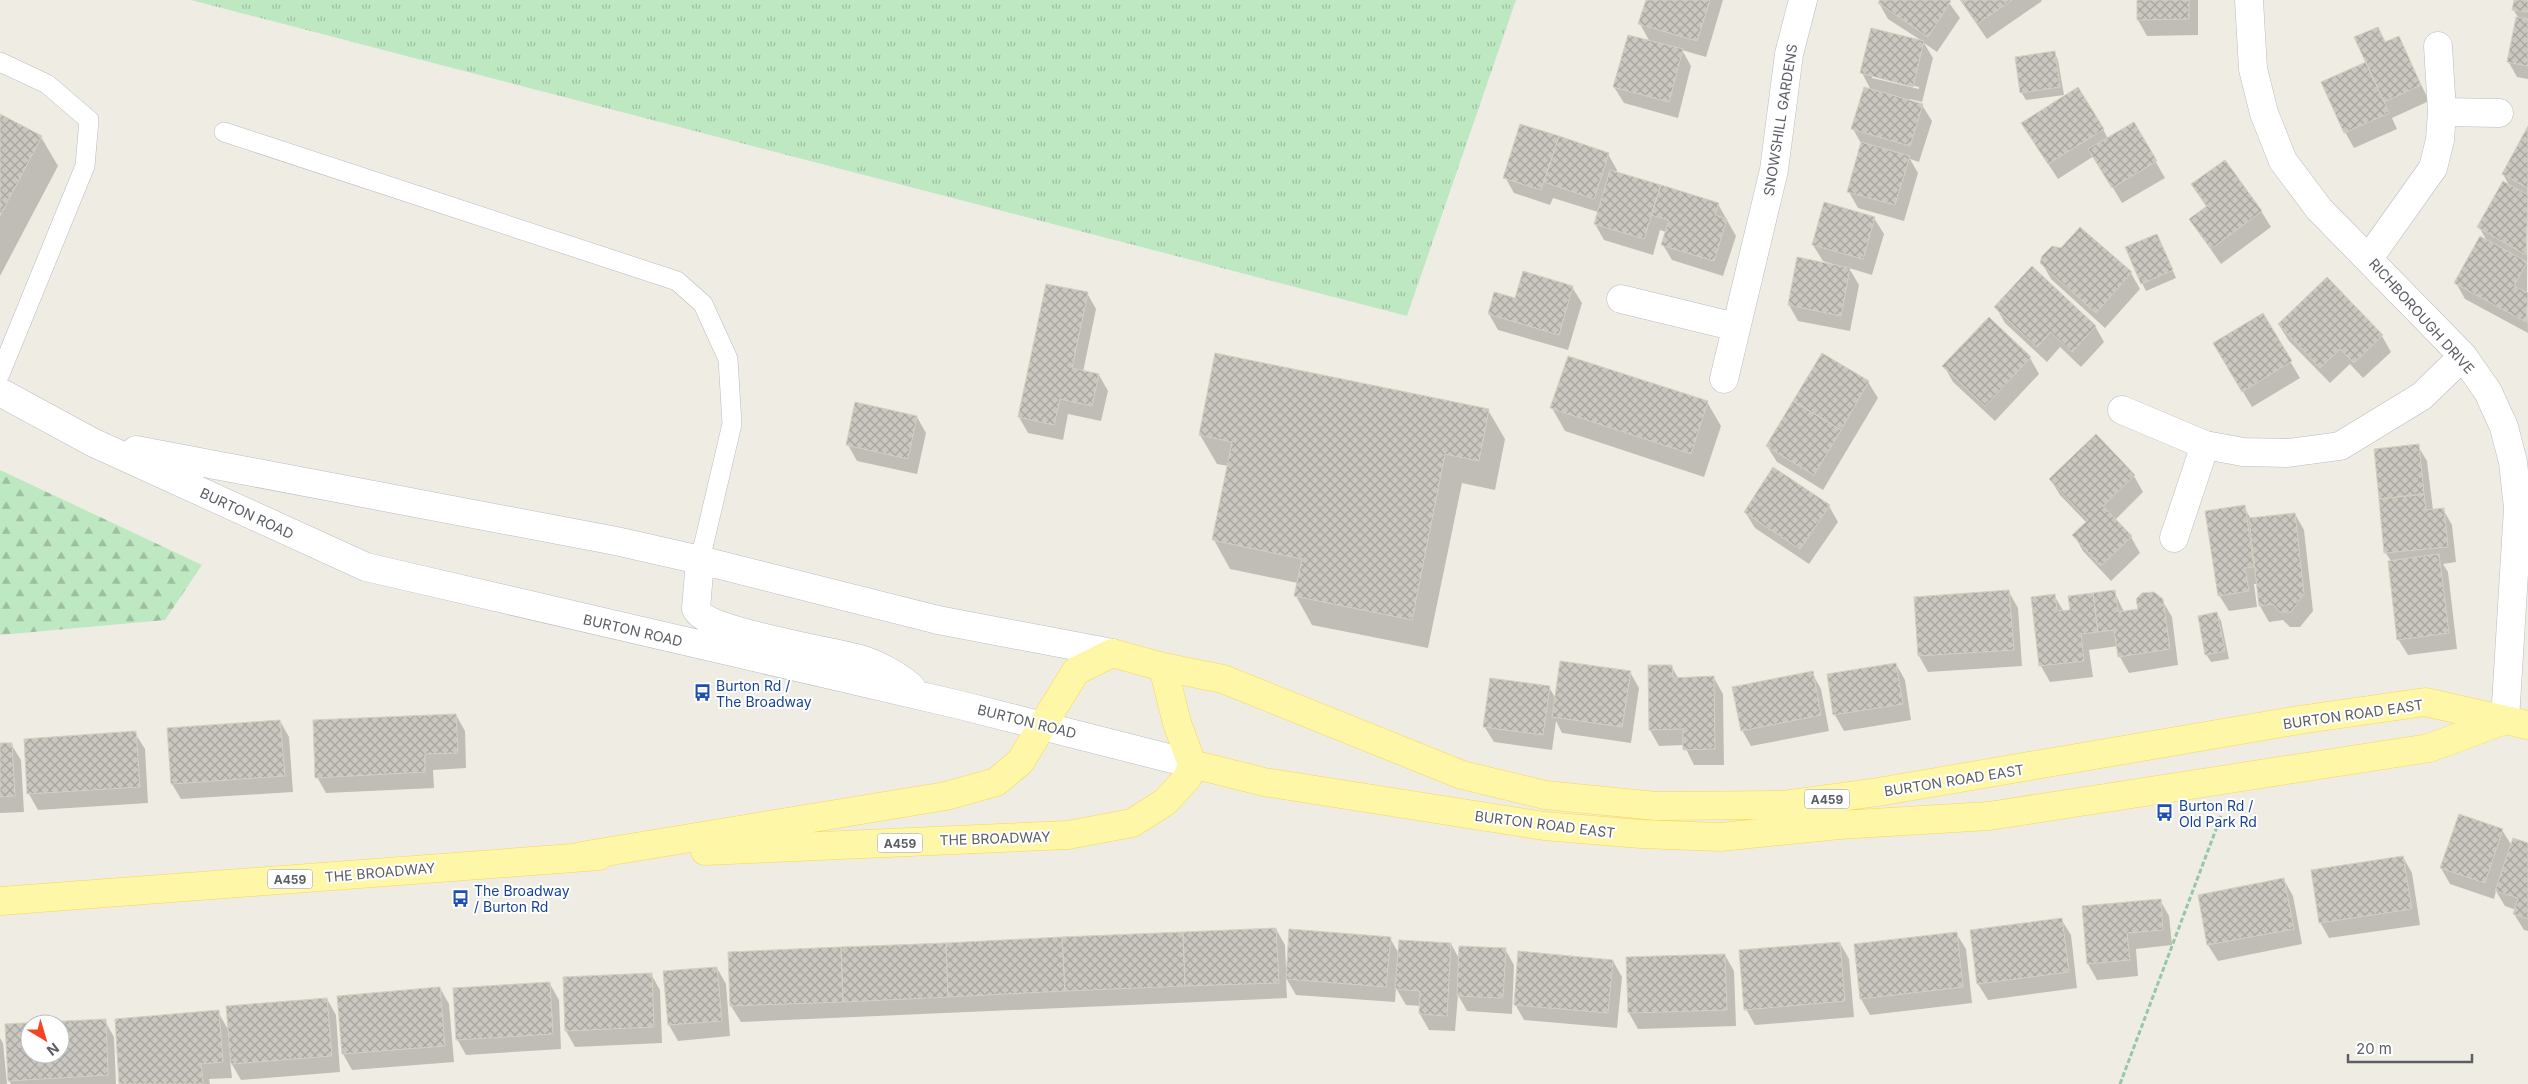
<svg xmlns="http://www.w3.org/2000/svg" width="2528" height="1084" font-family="Inter,sans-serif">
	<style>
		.forest { fill: url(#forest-firs) }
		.park { fill: url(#park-tufts) }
		.shadow { fill: #0003; fill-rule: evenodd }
		.building { fill: url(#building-cross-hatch); stroke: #d4d0c1; fill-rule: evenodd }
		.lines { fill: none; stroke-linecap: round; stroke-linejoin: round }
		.lane-casing { stroke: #b8bbc0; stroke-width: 20 }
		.street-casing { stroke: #b8bbc0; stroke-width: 29 }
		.secondary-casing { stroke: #b9bcc3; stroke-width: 29 }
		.primary-casing { stroke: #fad652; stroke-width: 29 }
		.path { stroke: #96c7a7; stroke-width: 3; stroke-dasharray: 5 2.5; stroke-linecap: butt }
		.lane { stroke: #fff; stroke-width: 19 }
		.street { stroke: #fff; stroke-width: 28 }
		.secondary { stroke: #fff; stroke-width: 28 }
		.primary { stroke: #fff7a8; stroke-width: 28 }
		.labels { text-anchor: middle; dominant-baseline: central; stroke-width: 4; stroke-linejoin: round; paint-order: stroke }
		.shield { fill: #fff; stroke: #8c8f93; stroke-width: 1 }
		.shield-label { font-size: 12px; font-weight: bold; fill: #5b5f65 }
		.street-label { font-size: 14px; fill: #5b5f65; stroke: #fff }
		.transit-label { font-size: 14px; fill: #164399; stroke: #fff; text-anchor: start }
	</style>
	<defs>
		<pattern id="forest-firs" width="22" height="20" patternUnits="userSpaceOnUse" patternTransform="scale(1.25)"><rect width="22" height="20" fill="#bee8c1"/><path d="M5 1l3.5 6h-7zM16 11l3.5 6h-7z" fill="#9dbfa0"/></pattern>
		<pattern id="park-tufts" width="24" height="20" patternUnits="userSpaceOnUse" patternTransform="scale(1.25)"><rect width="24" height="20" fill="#bee8c1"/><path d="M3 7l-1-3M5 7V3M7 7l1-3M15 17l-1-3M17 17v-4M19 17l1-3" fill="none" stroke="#9dbfa0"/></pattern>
		<pattern id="building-cross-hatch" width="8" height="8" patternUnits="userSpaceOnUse" patternTransform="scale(1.25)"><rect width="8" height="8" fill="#cac7c0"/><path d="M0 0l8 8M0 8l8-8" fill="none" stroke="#a7a5a0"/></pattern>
	</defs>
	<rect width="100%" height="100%" fill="#efede3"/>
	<path class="forest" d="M0,470L202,565L165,620L0,635Z"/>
	<path class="park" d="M191,0H1516L1407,316Z"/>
	<path class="shadow" d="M1647,0H1723L1706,57L1682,50L1691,66L1678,118L1624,103L1614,87L1650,42L1640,24Z
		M1881,0H1947L1960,18L1937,52L1924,43L1933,58L1922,102L1910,99L1909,101L1922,105L1932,121L1919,162L1910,159L1918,173L1904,221L1858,208L1849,192L1862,145L1853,129L1871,90L1862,73L1922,41L1888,19L1879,3ZM1872,75L1919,87V89L1872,78Z
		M1960,0H2041L2042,1L1987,39Z
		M2138,0H2198V35L2147,36L2138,20Z
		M2515,0H2528V79L2517,77L2508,61L2519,19L2513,9Z
		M2378,28L2386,43L2398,37L2429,101L2392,118L2397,129L2354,148L2345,132Z
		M2054,52L2058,60L2064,95L2026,100L2021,92Z
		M0,115L41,137L58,166L0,276Z
		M2134,124L2165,178L2122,203L2094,156L2058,179L2032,139L2103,129L2108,139Z
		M1521,125L1608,154L1617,170L1616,173L1718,204L1736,236L1723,276L1672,260L1663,245L1666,232L1660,230L1653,255L1604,240L1595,224L1598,212L1553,198L1550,205L1514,193L1505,177Z
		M2528,128L2527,294L2528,333L2465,299L2456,283L2487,241L2479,227L2510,187L2503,174Z
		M2192,185L2261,211L2271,227L2221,264L2190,220L2207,208Z
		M1874,218L1884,234L1872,275L1849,268L1859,285L1850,331L1798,321L1789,305L1836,265L1823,261L1813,245Z
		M2161,243L2176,278L2146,291L2142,283Z
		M2042,263L2131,273L2140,289L2105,328L2051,279Z
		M1572,287L1582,303L1568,350L1498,330L1489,314Z
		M1087,293L1096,309L1083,372L1099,375L1108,391L1101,421L1068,414L1063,440L1028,433L1019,417Z
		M1996,307L2095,326L2104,342L2081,367L2060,347L2047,362L2005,323Z
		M2262,314L2300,378L2252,407L2214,343Z
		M1989,318L2030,358L2039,374L1995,421L1953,382L1944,366Z
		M2279,325L2382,336L2391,352L2363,378L2350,364L2330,383L2289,341Z
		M1822,354L1868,382L1878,398L1823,490L1777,462L1767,446Z
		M1707,402L1721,426L1704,477L1565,431L1552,408Z
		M1488,410L1505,439L1495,490L1462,483L1428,648L1312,625L1296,596L1298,583L1230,569L1214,540L1228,466L1217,464L1200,435Z
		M917,417L926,433L917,474L857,461L848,445Z
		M2096,436L2134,476L2143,492L2115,520L2131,537L2140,553L2111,581L2083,551L2074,535L2087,523L2060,495L2051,480Z
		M2418,446L2427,461L2433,510L2443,509L2452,525L2456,562L2443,564L2448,572L2457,649L2408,655L2398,639L2391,561L2385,552Z
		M1829,506L1838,522L1809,564L1755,528L1745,512Z
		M2244,507L2251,519L2295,514L2304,530L2313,611L2300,627H2290L2283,620L2269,622L2260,606L2257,584H2254L2257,607L2229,611L2219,595Z
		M2114,591L2124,612L2139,610L2162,600L2172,617L2178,665L2129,673L2120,657L2118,646L2089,650L2093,677L2050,682L2041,666L2032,598L2054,595L2064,612Z
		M2009,592L2018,608L2022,666L1928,672L1919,656L1915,599Z
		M2217,614L2221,621L2229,659L2211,662L2206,654Z
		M1896,664L1905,680L1911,720L1844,731L1835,715L1828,675Z
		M1671,666L1679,679L1714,678L1723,694L1724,765H1694L1684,745L1659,746L1650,730Z
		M1630,672L1639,688L1631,743L1562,733L1556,721L1552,750L1494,742L1484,726L1549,687L1556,699Z
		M1812,673L1821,689L1829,731L1751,746L1742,730Z
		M456,715L465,731L466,768L433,770L434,788L326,793L317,777Z
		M280,721L289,737L293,792L181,799L172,784Z
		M135,733L145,749L148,803L38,810L29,794L26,740Z
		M11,744L21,760L24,812L0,813V745Z
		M2502,830L2512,846L2528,844V931L2524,930L2514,914L2516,910L2505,906L2496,891L2494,899L2450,884L2441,868Z
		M2403,857L2412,873L2420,925L2329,938L2320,922Z
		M2284,880L2293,896L2302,944L2218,961L2208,945L2199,896Z
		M2160,900L2169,916L2172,945L2136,949L2138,976L2097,980L2088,964Z
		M2061,919L2071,935L2077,988L1988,1000L1978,984L1972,931Z
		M1276,929L1285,945L1286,969L1390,938L1399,954L1451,944L1460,960L1505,949L1514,965L1512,1014L1467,1011L1458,995L1455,1031L1429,1030L1420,1014L1421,1006L1406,1005L1396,988L1395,1002L1296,995L1286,978L1287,998L741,1022L731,1006Z
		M1956,933L1966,949L1972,1003L1870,1015L1861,999Z
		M1840,943L1849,959L1854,1017L1755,1025L1746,1009Z
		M1725,955L1734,971L1736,1026L1638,1029L1629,1013L1627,958Z
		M1613,961L1622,977L1617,1028L1524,1020L1515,1004Z
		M717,968L726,984L730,1036L678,1041L669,1025L665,972Z
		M651,974L660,990L662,1043L575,1047L566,1031Z
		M550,984L559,1000L561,1049L466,1055L457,1039Z
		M440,988L449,1004L454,1062L352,1070L343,1054Z
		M327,999L336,1015L340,1072L241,1080L230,1061L232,1078L209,1079L210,1084H121L218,1012L229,1031Z
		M105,1021L114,1037L116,1084H11L9,1080L30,1024V1054H60V1024H39Z
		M0,1038L3,1043L7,1084H0Z"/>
	<path class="building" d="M1646,0H1710L1697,41L1638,24Z
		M1880,0H1949L1951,1L1928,37L1878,3Z
		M1961,0H2012L1977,24Z
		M2137,0H2189V19L2137,20Z
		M2514,0H2528V12L2512,10Z
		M2516,17L2528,19V66L2507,62Z
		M2378,27L2385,42L2399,36L2421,85L2384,102L2354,37Z
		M1871,28L1924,41L1913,87L1860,73Z
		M1628,35L1683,49L1669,102L1613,87Z
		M2055,51L2060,87L2020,93L2015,57Z
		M2366,62L2389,113L2344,133L2321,82Z
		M1864,87L1923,104L1910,146L1851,129Z
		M2078,87L2104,129L2048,164L2021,123Z
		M0,114L42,136L0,216Z
		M2134,122L2157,161L2112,188L2088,149Z
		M1520,124L1559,136L1541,190L1503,178Z
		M2528,126V188L2502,174Z
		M1559,136L1609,153L1594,199L1544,182Z
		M1861,142L1910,156L1895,205L1847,192Z
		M2225,160L2262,211L2211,249L2189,219L2207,206L2191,184Z
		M1610,170L1661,185L1644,239L1594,224Z
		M2503,181L2528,195L2526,255L2477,227Z
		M1661,185L1719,203L1715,215L1727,219L1714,261L1661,245L1669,220L1651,215Z
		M1824,202L1875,217L1863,259L1812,245Z
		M2080,227L2132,272L2096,313L2040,263L2042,256L2052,246L2061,248Z
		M2157,234L2173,270L2141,284L2125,247Z
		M2480,236L2527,262L2514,286L2528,293L2526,322L2454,283Z
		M1797,257L1850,268L1841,316L1788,305Z
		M2032,266L2096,326L2072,352L2051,332L2037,347L1994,307Z
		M1523,271L1573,286L1559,335L1488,314L1494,292L1515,298Z
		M2327,277L2383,335L2354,363L2340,349L2320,368L2278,324Z
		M1046,284L1088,292L1072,368L1099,374L1092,406L1060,399L1054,425L1018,417Z
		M2263,313L2292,361L2242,392L2213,343Z
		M1989,317L2031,357L1985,406L1942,366Z
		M1215,353L1489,409L1479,461L1445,454L1412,620L1294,596L1302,559L1212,540L1232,442L1199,435Z
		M1822,353L1869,381L1841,430L1793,401Z
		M1568,356L1708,401L1691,454L1550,408Z
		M1793,401L1841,430L1814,475L1766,446Z
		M855,402L917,416L908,459L846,445Z
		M2096,434L2135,475L2103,506L2132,536L2101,566L2072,535L2088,520L2049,479Z
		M2419,444L2424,494L2379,499L2374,449Z
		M1773,467L1830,505L1800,549L1744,512Z
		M2424,494L2426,510L2444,508L2448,547L2384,553L2379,499Z
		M2245,505L2254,567L2245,568L2249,591L2218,596L2205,511Z
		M2295,513L2304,594L2291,612H2280L2273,604L2259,606L2249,518Z
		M2439,554L2449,633L2397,640L2388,561Z
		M2009,590L2014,650L1918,656L1914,597Z
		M2115,590L2118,612L2138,609L2136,599L2142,593L2154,592L2163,599L2170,649L2118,657L2114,630L2098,632L2093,593Z
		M2093,593L2098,632L2081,634L2084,661L2039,666L2031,597L2055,594L2057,611L2070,610L2068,596Z
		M2217,612L2225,651L2205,655L2198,616Z
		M1560,661L1631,671L1622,727L1552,717Z
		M1896,663L1903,704L1833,715L1827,674Z
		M1648,665H1672L1673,678L1714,676L1715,749L1683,750V729L1649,730Z
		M1813,671L1821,715L1741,731L1732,687Z
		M1490,678L1550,686L1543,735L1483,727Z
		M456,714L458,753L425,754V772L315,778L313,720Z
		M280,720L285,776L171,784L167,728Z
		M136,731L140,787L27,794L24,739Z
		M0,743H12L15,796L0,797Z
		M2459,814L2503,829L2485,883L2440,868Z
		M2513,838L2528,843V919L2513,914L2518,898L2495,891Z
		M2403,856L2412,909L2319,923L2311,870Z
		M2284,878L2294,929L2207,945L2198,895Z
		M2161,899L2163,930L2127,933L2130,960L2087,964L2082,906Z
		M2062,918L2069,972L1977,984L1970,930Z
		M1276,928L1279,983L1185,986L1183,932Z
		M1289,929L1391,937L1386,987L1286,979Z
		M1183,932L1185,986L1065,991L1062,937Z
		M1957,932L1963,987L1860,999L1854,944Z
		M1062,937L1065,991L948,997L946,943Z
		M1399,940L1451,943L1447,1016L1419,1014L1420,991L1395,989Z
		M1840,942L1845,1001L1744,1010L1739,950Z
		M946,943L948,997L843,1002L841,947Z
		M1459,946L1506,948L1503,998L1457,996Z
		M841,947L843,1002L730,1006L728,952Z
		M1518,951L1613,960L1608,1013L1514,1005Z
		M1725,954L1727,1010L1628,1013L1626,957Z
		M717,967L722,1021L668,1025L663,971Z
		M652,973L654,1027L565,1031L563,977Z
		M550,982L553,1034L456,1040L453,988Z
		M440,987L445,1046L342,1054L337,996Z
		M327,998L332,1056L231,1064L226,1006Z
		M219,1010L223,1062L201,1064L203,1084H119L115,1019Z
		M106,1019L108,1075L8,1081L5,1024ZM30,1024H60V1054H30Z"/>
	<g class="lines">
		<defs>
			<path id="lane" d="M0,62L47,84L89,120L85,166L0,374
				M224,132L677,281L703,304L728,359L732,424L700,560"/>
			<path id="street" d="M2249,0L2253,69L2264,113L2283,161L2319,209L2463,356L2488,392L2504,427L2513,462L2518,508L2505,720
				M2442,112L2499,113
				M2369,258L2433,168L2440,140L2442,112L2438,46
				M1621,299L1736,327
				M1724,379L1774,170L1789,54L1803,0
				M2122,410L2205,445L2243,452L2288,453L2340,446L2422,396L2463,356
				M2174,538L2205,445"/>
			<path id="secondary" d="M0,392L92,442L366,567L960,705L1192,764
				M136,450L616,541L700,560L938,620L1112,653
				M700,560L696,609C707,632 831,651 860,659C877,664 897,675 911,687"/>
			<path id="primary" d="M1192,764L1264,782L1544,826L1641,834L1720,837L1839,825L1989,816L2429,748L2505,720
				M705,851L1068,835L1132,823L1165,802L1188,777L1192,764L1177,723L1163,667
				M581,856L946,796L996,782L1020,762L1076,671L1112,653L1163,667L1223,679L1462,775L1545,795L1656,806L1782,805L1878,792L2299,720L2425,702L2528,725
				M0,901L599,856"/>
		</defs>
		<use href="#lane" class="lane-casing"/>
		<use href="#street" class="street-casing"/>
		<use href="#secondary" class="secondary-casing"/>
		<use href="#primary" class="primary-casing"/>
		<path class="path" d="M2120,1084L2221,816"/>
		<use href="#lane" class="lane"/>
		<use href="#street" class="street"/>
		<use href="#secondary" class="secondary"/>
		<use href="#primary" class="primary"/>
	</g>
	<defs>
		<symbol id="bus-bare" viewBox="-9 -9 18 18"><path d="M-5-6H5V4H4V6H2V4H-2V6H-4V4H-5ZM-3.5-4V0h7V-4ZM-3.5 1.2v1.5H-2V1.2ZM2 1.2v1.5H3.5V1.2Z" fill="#1a4fb4" stroke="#fff" stroke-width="2.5" paint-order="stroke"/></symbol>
	</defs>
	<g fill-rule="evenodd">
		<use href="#bus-bare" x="690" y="680" width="25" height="25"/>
		<use href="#bus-bare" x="2152" y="800" width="25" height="25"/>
		<use href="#bus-bare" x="448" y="886" width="25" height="25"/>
	</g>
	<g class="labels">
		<g class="shield">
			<rect x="1804.5" y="789.5" width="45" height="19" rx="4"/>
			<rect x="877.5" y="833.5" width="45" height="19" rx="4"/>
			<rect x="267.5" y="869.5" width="45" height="19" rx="4"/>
		</g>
		<g class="shield-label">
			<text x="1827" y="799">A459</text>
			<text x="900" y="843">A459</text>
			<text x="290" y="879">A459</text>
		</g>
		<g class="street-label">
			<text transform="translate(1780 120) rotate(-81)">SNOWSHILL GARDENS</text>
			<text transform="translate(2422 316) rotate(48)">RICHBOROUGH DRIVE</text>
			<text transform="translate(247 513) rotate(25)">BURTON ROAD</text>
			<text transform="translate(633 630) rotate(13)">BURTON ROAD</text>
			<text transform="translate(2353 714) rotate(-8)">BURTON ROAD EAST</text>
			<text transform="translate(1027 721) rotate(14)">BURTON ROAD</text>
			<text transform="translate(1954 780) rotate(-9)">BURTON ROAD EAST</text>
			<text transform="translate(1545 824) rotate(7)">BURTON ROAD EAST</text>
			<text transform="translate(995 838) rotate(-2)">THE BROADWAY</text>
			<text transform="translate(380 872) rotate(-5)">THE BROADWAY</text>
		</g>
		<g class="transit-label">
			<text x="716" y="685">Burton Rd /<tspan x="716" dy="16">The Broadway</tspan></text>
			<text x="2179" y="805">Burton Rd /<tspan x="2179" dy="16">Old Park Rd</tspan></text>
			<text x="474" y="890">The Broadway<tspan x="474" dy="16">/ Burton Rd</tspan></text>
		</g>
	</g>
	<g transform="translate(45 1039) rotate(142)"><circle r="24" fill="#ffffff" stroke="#bdbfc1"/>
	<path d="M0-4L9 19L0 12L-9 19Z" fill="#f44325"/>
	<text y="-8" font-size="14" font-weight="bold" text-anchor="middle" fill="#5b5f65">N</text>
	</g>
	<path d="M2348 1054v8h124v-8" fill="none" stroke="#5b5f65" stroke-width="2.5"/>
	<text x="2356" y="1054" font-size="15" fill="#5b5f65" stroke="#ffffff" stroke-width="4" paint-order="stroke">20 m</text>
</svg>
